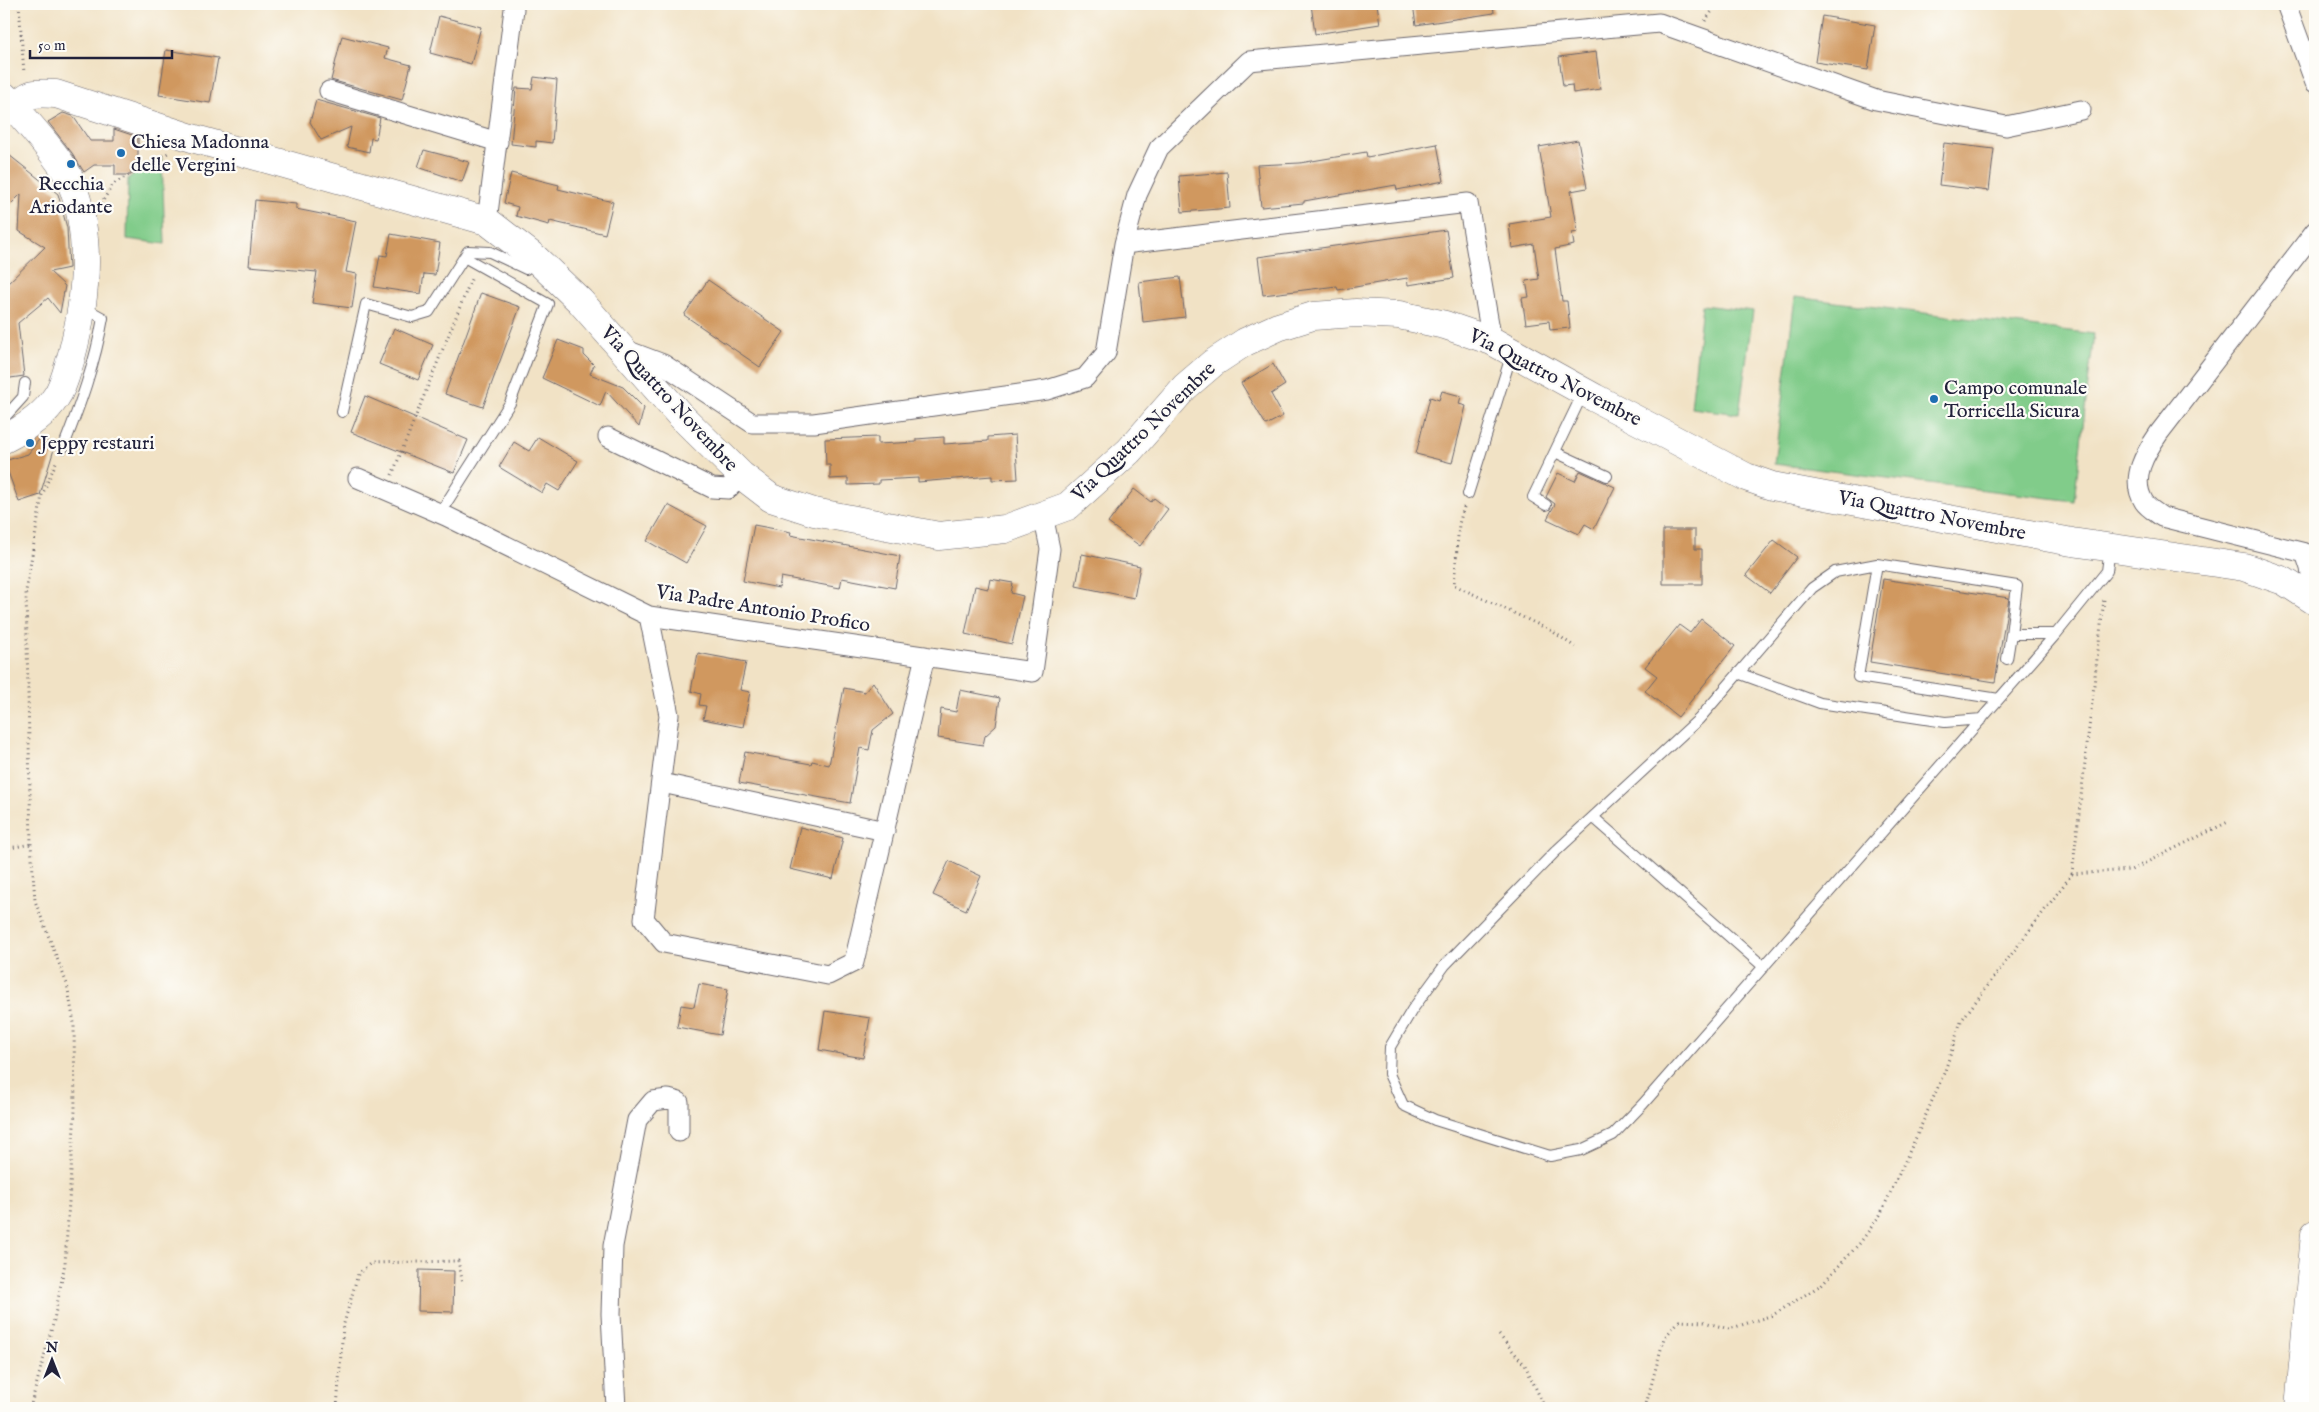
<svg xmlns="http://www.w3.org/2000/svg" width="2319" height="1412" font-family="'IM FELL English',serif">
	<style>
		.green { fill: #81cc8a; stroke: #527762 }
		.building { fill: #d0985f }
		.lines { fill: none; stroke-linecap: round; stroke-linejoin: round }
		.lane-casing { stroke: #6a656b; stroke-width: 12 }
		.street-casing { stroke: #6a656b; stroke-width: 21 }
		.secondary-casing { stroke: #6a656b; stroke-width: 29 }
		.path { stroke: #6a656b; stroke-width: 3; stroke-dasharray: 1 4; stroke-linecap: butt }
		.lane { stroke: #fff; stroke-width: 10 }
		.street { stroke: #fff; stroke-width: 19 }
		.secondary { stroke: #fff; stroke-width: 28 }
		.poi-dot { fill: #1f6fb2; stroke: #fdfcf7; stroke-width: 2 }
		.labels { text-anchor: middle; dominant-baseline: central; stroke-width: 4.5; stroke-linejoin: round; paint-order: stroke }
		.poi-label { font-size: 20px; fill: #22223b; stroke: #fdfcf7; text-anchor: start }
		.street-label { font-size: 20px; fill: #22223b; stroke: #fdfcf7 }
	</style>
	<rect width="100%" height="100%" fill="#fdfcf7"/>
	<filter id="ink" filterUnits="userSpaceOnUse"><feTurbulence type="fractalNoise" baseFrequency=".02" numOctaves="2"/><feDisplacementMap in="SourceGraphic" scale="10" xChannelSelector="R" yChannelSelector="G"/><feConvolveMatrix kernelMatrix="1 2 1 2 8 2 1 2 1" color-interpolation-filters="sRGB"/></filter>
	<filter id="wash" filterUnits="userSpaceOnUse"><feTurbulence type="fractalNoise" baseFrequency=".0096" numOctaves="4" result="noise"/><feDisplacementMap in="SourceGraphic" scale="20" xChannelSelector="R" yChannelSelector="G"/><feGaussianBlur stdDeviation="1.12" result="paint"/><feColorMatrix in="noise" values="0 0 0 0 0 0 0 0 0 0 0 0 0 0 0 0 0 1.4 0 .05"/><feComposite in="paint" operator="in"/></filter>
	<g filter="url(#wash)">
		<rect width="100%" height="100%" fill="#f1e2c5"/>
		<path class="green" d="M162,158L165,244L127,239L128,178Z
			M1795,297L2094,334L2074,501L1774,464Z
			M1702,305L1753,311L1739,414L1691,408Z"/>
		<g id="blocks">
			<path class="building" d="M1311,4H1377L1380,24L1315,34Z
				M1413,4H1493L1494,13L1416,25Z
				M439,16L481,27L471,64L430,53Z
				M1822,16L1875,25L1868,70L1815,62Z
				M342,36L388,48L385,58L411,65L402,100L331,80Z
				M166,50L218,58L210,103L159,95Z
				M1596,52L1601,89L1573,93L1572,85L1563,86L1559,57Z
				M534,77L557,80L552,143L536,141V147L511,144L516,88L532,89Z
				M316,100L380,118L376,139L371,138L369,152L347,147L351,127L321,140L310,122Z
				M63,113L73,116L90,141H114V129L138,137V166H131V175H115V165H94L84,172L72,153L48,122Z
				M1578,140L1587,188L1571,191L1578,232L1572,233L1574,245L1555,249L1562,301H1567L1570,328L1550,330L1549,321L1526,324L1522,298L1529,297L1526,281L1539,279L1534,244L1512,248L1509,224L1551,217L1539,147Z
				M1944,143L1994,149L1989,191L1939,185Z
				M1437,144L1444,181L1397,190L1396,185L1304,201V203L1261,207L1257,165L1300,163L1366,152L1367,157Z
				M424,150L469,162L462,182L418,167Z
				M4,151L58,194L67,228L69,268L50,272L65,286L60,313L48,298L18,323L24,376L4,379V287L45,247L19,231L21,194L4,211Z
				M1227,172L1230,208L1182,212L1179,176Z
				M511,173L559,185L558,189L613,202L605,234L550,221L549,225L516,216L518,207L504,203Z
				M255,200L296,204V209L356,221L346,272L357,274L352,308L312,303L317,272L249,266Z
				M1446,230L1454,278L1408,285L1407,278L1338,290L1337,286L1263,295L1258,257Z
				M391,234L440,243L435,275L424,274L421,294L374,287L380,255L387,256Z
				M1180,277L1185,317L1143,322L1139,282Z
				M708,280L784,332L760,367L684,315Z
				M481,293L520,307L483,407L445,394Z
				M394,328L433,345L418,380L379,364Z
				M558,340L584,350V355L594,365L590,374L623,387L644,408L639,427L606,391L600,406L542,378Z
				M1273,364L1285,385L1271,394L1283,416L1266,425L1241,383Z
				M1442,391L1461,396L1459,404L1466,406L1452,463L1416,454L1430,397L1439,400Z
				M365,396L468,440L454,473L351,432Z
				M1015,435L1018,479L992,480V476L918,482V478L879,480V484L848,485V478L830,479V465H826L825,439L878,437V444L916,442V439L944,437V444L988,441V437Z
				M41,437L55,446L40,495L19,502L4,461L28,454Z
				M538,437L578,461L559,491L547,484L542,493L499,467L514,442L529,451Z
				M1580,471L1615,487L1594,529L1585,524L1579,534L1547,519L1555,504L1546,497L1558,473L1575,481Z
				M1134,489L1151,502L1154,498L1168,509L1140,546L1108,523Z
				M668,505L707,526L686,563L647,541Z
				M754,525L791,532L790,535L900,556L895,588L842,578L840,588L781,577L779,588L743,581Z
				M1663,530H1695V549H1702V584H1663Z
				M1774,540L1797,557L1770,593L1746,575Z
				M1082,554L1140,566L1134,598L1076,586Z
				M990,579L1013,583L1011,593L1023,596L1012,644L965,634L975,586L988,589Z
				M1883,579L2009,598L1995,682L1870,662Z
				M1701,619L1735,646L1678,717L1645,691L1657,676L1645,667L1679,625L1690,633Z
				M698,653L746,662L740,690L750,692L743,727L703,719L706,706L699,705L701,694L691,691Z
				M873,682L893,714L873,730L869,750L860,748L850,803L739,783L745,752L811,764L812,761L829,765L844,688L865,692Z
				M960,690L1000,698L996,726L985,736L983,745L938,738L941,709L956,712Z
				M800,827L843,838L833,879L790,869Z
				M949,861L981,876L966,910L933,895Z
				M699,984L728,989L720,1035L677,1027L681,1005L694,1007Z
				M825,1011L870,1018L863,1058L819,1050Z
				M419,1270L454,1271L453,1312L418,1311Z"/>
		</g>
	</g>
	<g filter="url(#ink)">
		<use href="#blocks" fill-opacity="0" stroke="#6a656b" stroke-width="1"/>
		<g class="lines">
			<defs>
				<path id="lane" d="M342,412L366,304L412,317L429,312L468,251L490,252L526,269L535,259
					M4,418L23,397L25,383
					M63,448C80,405 95,364 103,318L83,307
					M1555,452L1607,476
					M1468,494L1512,353
					M1546,505L1533,497L1583,393
					M440,513L510,403L548,304L464,257
					M1877,564L1858,677L1999,699
					M2056,634L1643,1104L1613,1135L1581,1150L1550,1156L1435,1120L1403,1105L1389,1074L1390,1047L1412,1010L1445,965L1555,852L1699,719L1812,588L1835,572L1877,564L2017,586L2011,634H2056L2107,571L2110,548
					M2007,659L2011,634
					M1738,673L1820,703L1945,722L1982,719
					M1593,817L1764,967"/>
				<path id="street" d="M2286,4L2315,83
					M329,91L498,142
					M487,221L514,9
					M1492,341L1468,203L1124,244L1137,195L1159,148L1249,61L1659,23L1876,100L2006,126L2081,110
					M626,350L663,364L752,423H814L1047,390L1085,378L1106,353L1124,244
					M608,437L712,488L728,489L741,475
					M358,478L446,516L649,616L1033,672L1050,549L1043,515
					M2314,599L2310,568L2305,553L2162,517C2157,513 2148,508 2144,502C2129,478 2146,452 2159,433L2315,231
					M649,616L669,715L644,919L664,943L828,975L854,962L925,656
					M662,783L885,831
					M616,1408L611,1314L613,1246L637,1120L653,1101L668,1099L679,1102V1132"/>
				<path id="secondary" d="M4,96C20,114 64,162 71,182C93,238 86,302 71,358C67,370 64,386 56,397C44,416 24,429 4,439
					M15,108C29,91 36,93 56,94L192,138L487,221L535,258L580,301L679,414L741,475L771,498L814,512L939,536L1005,529L1068,506L1129,451L1185,387L1213,363L1245,342L1278,327L1313,316L1356,313L1399,315L1445,325L1492,341L1595,398L1746,477L1772,486L2072,542L2244,567L2284,581L2315,601
					M2299,1408L2315,1234"/>
			</defs>
			<use href="#lane" class="lane-casing"/>
			<use href="#street" class="street-casing"/>
			<use href="#secondary" class="secondary-casing"/>
			<path class="path" d="M19,4L24,73
				M1705,21L1717,4
				M101,204L113,184L168,153
				M392,475L472,277
				M1464,507L1459,524L1454,585L1552,631L1575,647
				M4,849L31,844
				M2072,874L2104,599
				M1499,1335L1525,1365L1545,1408
				M30,1408L54,1320L65,1263L75,1111L74,1023L67,984L35,901L31,844L26,591L42,495L57,460
				M337,1408L343,1327L358,1274L371,1263L458,1261L463,1284
				M1645,1408L1664,1338L1679,1321L1704,1322L1729,1329L1773,1315L1821,1285L1860,1243L1880,1215L1918,1133L1945,1071L1961,1021L2072,874L2131,870L2230,821"/>
			<use href="#lane" class="lane"/>
			<use href="#street" class="street"/>
			<use href="#secondary" class="secondary"/>
		</g>
	</g>
	<g class="poi-dot">
		<circle cx="121" cy="153" r="5"/>
		<circle cx="71" cy="164" r="5"/>
		<circle cx="1934" cy="399" r="5"/>
		<circle cx="30" cy="443" r="5"/>
	</g>
	<g class="labels">
		<g class="poi-label">
			<text x="131" y="142">Chiesa Madonna<tspan x="131" dy="23">delle Vergini</tspan></text>
			<text x="71" y="184" text-anchor="middle">Recchia<tspan x="71" dy="23">Ariodante</tspan></text>
			<text x="1944" y="388">Campo comunale<tspan x="1944" dy="23">Torricella Sicura</tspan></text>
			<text x="40" y="443">Jeppy restauri</text>
		</g>
		<g class="street-label">
			<text transform="translate(1555 378) rotate(27)">Via Quattro Novembre</text>
			<text transform="translate(669 399) rotate(47)">Via Quattro Novembre</text>
			<text transform="translate(1144 432) rotate(-44)">Via Quattro Novembre</text>
			<text transform="translate(1932 516) rotate(11)">Via Quattro Novembre</text>
			<text transform="translate(763 609) rotate(9)">Via Padre Antonio Profico</text>
		</g>
	</g>
	<rect width="2319" height="1412" fill="none" stroke="#fdfcf7" stroke-width="20"/>
	<g transform="translate(52 1360)" stroke="#fdfcf7" stroke-width="4" paint-order="stroke">
	<path d="M0-4L9 19L0 12L-9 19Z" fill="#22223b"/>
	<text y="-8" font-size="14" font-weight="bold" text-anchor="middle" fill="#22223b">N</text>
	</g>
	<path d="M30 50v8h142v-8" fill="none" stroke="#22223b" stroke-width="2.5"/>
	<text x="38" y="50" font-size="15" fill="#22223b" stroke="#fdfcf7" stroke-width="4" paint-order="stroke">50 m</text>
</svg>
